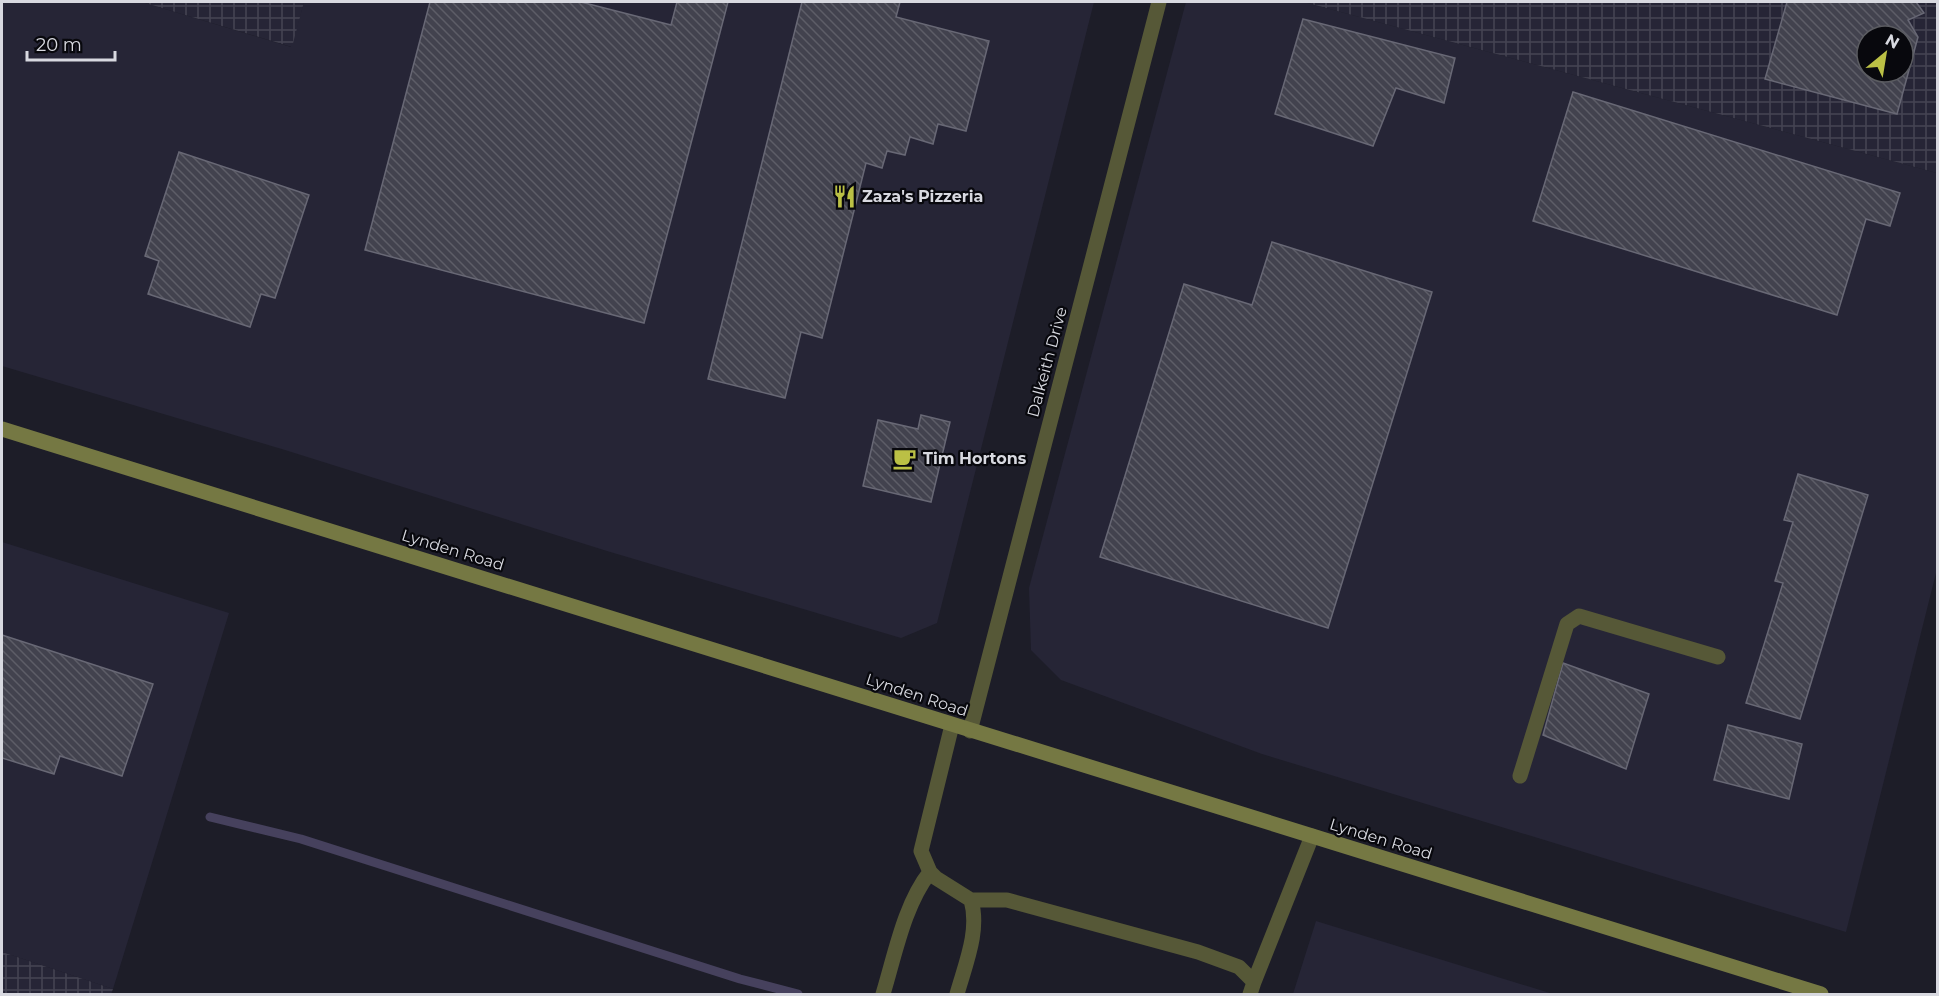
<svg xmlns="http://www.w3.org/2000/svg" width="1939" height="996" font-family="Montserrat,sans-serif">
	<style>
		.built { fill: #262536 }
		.industrial { fill: url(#industrial-grid); fill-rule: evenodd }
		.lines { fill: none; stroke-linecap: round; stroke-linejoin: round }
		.stream { stroke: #46415d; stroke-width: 9 }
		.building { fill: url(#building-back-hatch); stroke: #686875; stroke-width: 1.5; fill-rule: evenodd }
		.service { stroke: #565837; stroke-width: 15 }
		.minor { stroke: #565837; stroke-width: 15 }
		.secondary { stroke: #757843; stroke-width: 15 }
		.labels { text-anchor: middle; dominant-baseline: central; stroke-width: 4.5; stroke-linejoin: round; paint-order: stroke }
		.poi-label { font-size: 16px; font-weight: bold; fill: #d8d9e0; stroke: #08080d; text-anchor: start }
		.street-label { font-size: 16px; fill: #d8d9e0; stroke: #08080d }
	</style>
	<defs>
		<pattern id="industrial-grid" width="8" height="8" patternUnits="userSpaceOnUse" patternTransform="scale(1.5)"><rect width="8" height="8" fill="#262536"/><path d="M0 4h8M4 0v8" fill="none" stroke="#454453"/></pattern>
		<pattern id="building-back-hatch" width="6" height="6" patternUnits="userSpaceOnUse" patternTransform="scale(1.5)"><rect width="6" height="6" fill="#42424e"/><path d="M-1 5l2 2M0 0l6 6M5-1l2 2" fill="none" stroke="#5d5d67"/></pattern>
	</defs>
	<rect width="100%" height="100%" fill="#1d1d28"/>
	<path class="built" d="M2,2H142L291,47L304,2H1094L937,623L901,638L607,551L285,450L2,366Z
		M1186,2H1304L1937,173V569L1846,932L1262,754L1061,680L1031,650L1029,588Z
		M2,542L229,613L113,989L2,952Z
		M1316,921L1553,994H1293Z"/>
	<path class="industrial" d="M142,2H304L292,47Z
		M1304,2H1937V173ZM1867,36H1903V72H1867Z
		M2,952L113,989L111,994H2Z"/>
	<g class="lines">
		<path class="stream" d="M210,817L301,839L740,979L798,994"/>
	</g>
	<path class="building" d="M430,2H581L671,25L677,2H728L644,323L365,250Z
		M802,2H900L896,17L989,41L966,131L938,124L933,144L910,137L905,155L887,151L882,168L866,163L822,338L801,332L785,398L708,379Z
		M1787,2H1916L1924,13L1908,20L1918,37L1897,114L1765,79ZM1867,36H1903V72H1867Z
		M1303,19L1455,58L1444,103L1396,88L1373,146L1275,114Z
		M1573,92L1900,193L1890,226L1866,219L1837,315L1533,221Z
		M179,152L309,195L275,298L261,294L250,327L148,294L159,261L145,256Z
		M1272,242L1432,292L1328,628L1100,557L1184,284L1252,305Z
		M921,415L950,422L931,502L863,486L878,420L918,429Z
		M1798,474L1868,495L1800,719L1746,703L1783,583L1775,581L1793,522L1784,520Z
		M2,635L153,684L122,776L60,756L54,774L2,758Z
		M1563,663L1649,694L1626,769L1543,735Z
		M1728,725L1802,744L1789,799L1714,780Z"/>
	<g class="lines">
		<path class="service" d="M952,725L921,851L930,872L936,878L971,900C980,931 965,965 957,994
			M1520,776L1567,624L1579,616L1718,657
			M971,900H1007L1198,952L1239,967L1254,982L1250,994
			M1254,982L1312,836
			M883,994C895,955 904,905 930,872"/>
		<path class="minor" d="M970,731L1159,2"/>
		<path class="secondary" d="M2,429L1821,994"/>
	</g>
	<defs>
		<symbol id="restaurant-bare" viewBox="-9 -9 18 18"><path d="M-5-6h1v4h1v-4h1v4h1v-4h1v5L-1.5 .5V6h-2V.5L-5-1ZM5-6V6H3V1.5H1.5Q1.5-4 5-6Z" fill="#bbc045" stroke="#08080d" stroke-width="2.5" paint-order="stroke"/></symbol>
		<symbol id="cafe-bare" viewBox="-9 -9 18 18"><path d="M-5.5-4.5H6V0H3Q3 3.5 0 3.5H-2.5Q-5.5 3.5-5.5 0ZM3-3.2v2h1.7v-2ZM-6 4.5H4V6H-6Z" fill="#bbc045" stroke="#08080d" stroke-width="2.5" paint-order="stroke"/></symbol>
	</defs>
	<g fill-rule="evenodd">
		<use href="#restaurant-bare" x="828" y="180" width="33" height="33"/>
		<use href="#cafe-bare" x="888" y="442" width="33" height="33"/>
	</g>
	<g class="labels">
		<g class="poi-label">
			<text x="862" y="196">Zaza's Pizzeria</text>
			<text x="923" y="458">Tim Hortons</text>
		</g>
		<g class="street-label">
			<text transform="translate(1047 362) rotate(-75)">Dalkeith Drive</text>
			<text transform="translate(453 550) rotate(17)">Lynden Road</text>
			<text transform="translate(917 695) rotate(18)">Lynden Road</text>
			<text transform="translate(1381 839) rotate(17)">Lynden Road</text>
		</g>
	</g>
	<rect width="1939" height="996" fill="none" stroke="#d8d9e0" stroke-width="6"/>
	<g transform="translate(1885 54) rotate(30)"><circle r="28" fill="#08080d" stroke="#5b5c61" stroke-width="1.5"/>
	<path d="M0-4.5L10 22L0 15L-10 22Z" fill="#bbc045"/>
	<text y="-9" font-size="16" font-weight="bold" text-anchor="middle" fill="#d8d9e0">N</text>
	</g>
	<path d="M27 51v9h88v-9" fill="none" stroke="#d8d9e0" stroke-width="3"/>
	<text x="36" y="51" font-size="18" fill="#d8d9e0" stroke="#08080d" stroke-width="4.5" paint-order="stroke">20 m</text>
</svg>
